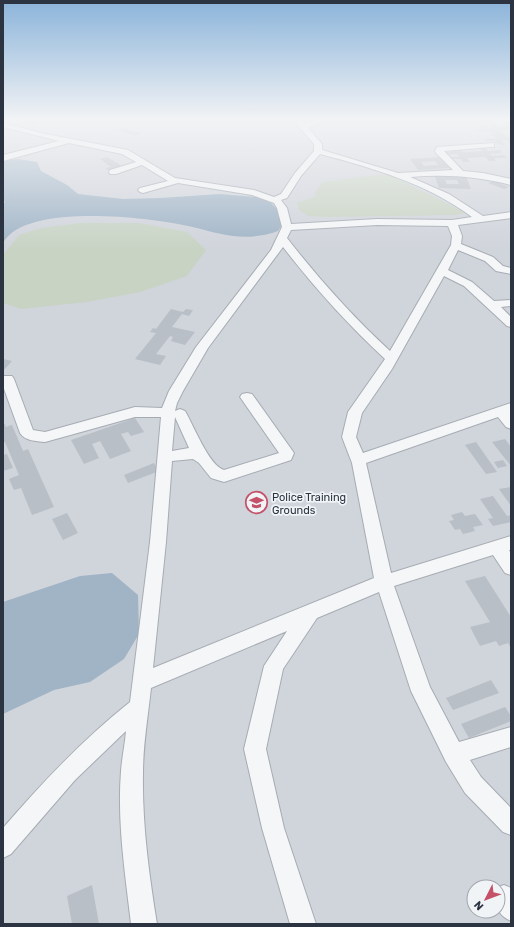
<svg xmlns="http://www.w3.org/2000/svg" width="514" height="927" font-family="Rubik,sans-serif">
	<style>
		.built { fill: #d0d4db; fill-rule: evenodd }
		.green { fill: #c8d3c4 }
		.water { fill: #a0b4c6 }
		.building { fill: #b9bfc6; fill-rule: evenodd }
		.lines { fill: none; stroke-linecap: round; stroke-linejoin: round }
		.minor-casing { stroke: #a7acb3; stroke-width: 2 }
		.minor { fill: #f4f6f8; fill-rule: evenodd }
		.labels { text-anchor: middle; dominant-baseline: central; stroke-width: 3.5; stroke-linejoin: round; paint-order: stroke }
		.poi-label { font-size: 11px; fill: #2b3440; stroke: #f1f4f7; text-anchor: start }
	</style>
	<rect width="100%" height="100%" fill="#e2e5e9"/>
	<path class="built" d="M3,120H511V924H3ZM474,887H498V911H474Z"/>
	<path class="green" d="M379,175L392,176L467,213L455,215L330,217L308,216L299,210L297,203L315,197L316,191L322,182Z
		M81,223H139L187,232L206,250L187,276L140,292L87,302L21,309L3,303V255L19,235L41,228Z"/>
	<path class="water" d="M18,159L37,162L41,171L67,185L78,194L123,199L160,198L220,194L257,197L271,203L281,213L282,225L278,231C264,236 249,238 233,236C216,234 200,228 183,225C145,217 24,203 3,243V204L5,202L3,199V161Z
		M112,573L138,595L139,634L124,659L90,682L54,690L3,714V602L80,576Z"/>
	<path class="building" d="M23,120H31L40,123L35,125Z
		M495,124L498,127L507,126L511,129L500,131L508,137H511V144L506,140L501,141L506,145H500L495,141H486L484,139L497,138L490,134L492,133L489,131L478,132L476,130L483,129L479,125H485L489,129L493,128L489,125Z
		M123,128L141,133L135,136L117,130Z
		M478,147H485L488,151L500,150L502,153L490,154L492,156L504,155L507,158H494L496,161H489L485,157L467,158L470,162H463L461,159H451L449,157H459L457,154L447,155L445,152L455,151L453,149L459,148L463,152L482,151Z
		M107,157L122,166L108,170L105,168L111,167L100,159Z
		M440,157L449,168L418,170L410,159ZM435,161L438,165L424,166L421,162Z
		M434,174H465L471,189L439,188ZM445,180H457L459,184H447Z
		M494,181L509,187L504,189L488,183Z
		M171,309L183,312L186,309L193,310L189,316L182,314L172,327L195,332L185,345L171,341L173,337L170,336L156,354L166,356L160,365L135,359L156,333L150,332L153,328L156,329Z
		M3,359L12,361L3,371Z
		M135,418L144,432L131,436L128,432L121,434L131,451L110,459L100,441L92,444L99,458L84,464L71,440Z
		M3,421L6,427L12,425L23,451L28,449L54,507L32,515L21,488L14,490L9,479L19,475L5,442L3,443Z
		M505,439L511,447V466L492,442Z
		M476,442L497,472L486,474L465,445Z
		M7,454L13,468L3,471V455Z
		M503,460L507,466L498,468L494,462Z
		M154,463L159,471L128,483L124,475Z
		M511,487V506L499,489Z
		M493,496L507,516L511,515V522L493,526L488,519L493,518L480,499Z
		M462,512L465,516L475,514L483,525L473,527L475,531L463,534L460,529L455,530L449,521L454,520L451,515Z
		M67,513L78,533L63,540L52,519Z
		M485,576L511,617V648L508,643L499,646L496,641L480,646L470,627L490,622L465,581Z
		M491,680L499,693L453,710L446,698Z
		M505,707L511,716V721L469,738L461,724Z
		M92,885L99,924H72L67,896Z"/>
	<g class="lines">
		<defs>
			<path id="minor" d="M293,120H301L305,124L314,120H322V122L308,128L322,144V150L398,173L453,170L436,153L435,151L437,147L494,143V147H491L444,151L463,171L483,173L511,179V185C477,176 445,174 410,177L449,194L483,216L511,212V218L458,225L462,236L461,244L493,257L503,266L511,268V274L496,271L485,261L458,250L448,270L472,282L494,301L511,300V306L501,307L511,317V327L507,326L464,286L444,276L392,369L362,413L356,437L363,453L511,403V429L506,427L498,417L366,463L391,573L511,536V550H509L511,554V575L505,573L493,555L394,586L430,687L459,742L511,727V747L470,760L481,777L511,808V835L503,832L465,793L446,762L411,691L379,592L317,618L283,669L266,749L284,828L316,924H290L262,828L244,749L264,666L287,631L151,688C148,716 143,745 143,773C142,824 149,874 157,924H131C125,873 117,822 121,771C122,757 125,744 126,731L75,780L11,854L3,858V828C42,783 83,739 130,702L150,542L161,417H135L45,442C36,441 25,441 20,433L3,386V376H12L14,379L33,430L45,432L135,407L162,408L169,391L196,347L271,250L282,227L277,208L274,203L252,195L178,183L143,193L140,192L138,190L140,188L168,181L142,165L116,174H110L109,172L110,170L136,162L122,154L69,143L3,161V155L59,141L3,127V123L41,133L128,150L175,178L254,190L274,197L281,194L295,173L314,151V144ZM320,154C373,168 428,184 472,217L452,220L377,219L291,224L287,208L281,200L287,198L301,176ZM377,225L448,226L452,236L451,245L390,351C353,317 318,278 287,238L291,230ZM283,247C314,287 348,325 385,359L348,412L342,437L352,463L374,578L153,668L166,542L172,461L193,459L199,463L211,478L224,482L291,460L294,453L252,394L247,393L242,394L240,397L279,453L224,470C209,466 193,424 185,411L180,409L175,411L177,403L183,391L208,348ZM175,417L189,448L172,451Z
				M504,120H511V122H505Z
				M504,885L511,888V921C494,914 498,903 498,887Z"/>
		</defs>
		<use href="#minor" class="minor-casing"/>
		<use href="#minor" class="minor"/>
	</g>
	<linearGradient id="sky" x2="0" y2="1"><stop stop-color="#8bb4da"/><stop offset="0.48" stop-color="#f2f3f5"/><stop offset="1" stop-color="#f2f3f5" stop-opacity="0"/></linearGradient>
	<rect width="514" height="249" fill="url(#sky)"/>
	<defs>
		<symbol id="university-ring" viewBox="-11 -11 22 22"><circle r="9.5" fill="#f1f4f7" stroke="#c45168" stroke-width="1.5"/><path d="M0-5L7-2L0 1L-7-2ZM-4 1L0 2.5L4 1V4Q0 6-4 4Z" fill="#c45168"/></symbol>
	</defs>
	<g fill-rule="evenodd">
		<use href="#university-ring" x="244" y="490" width="25" height="25"/>
	</g>
	<g class="labels">
		<g class="poi-label">
			<text x="272" y="497">Police Training<tspan x="272" dy="13">Grounds</tspan></text>
		</g>
	</g>
	<rect width="514" height="927" fill="none" stroke="#2b3440" stroke-width="8"/>
	<g transform="translate(486 899) rotate(228)"><circle r="19" fill="#f1f4f7" stroke="#a2a7ae"/>
	<path d="M0-3L7 15L0 10L-7 15Z" fill="#c45168"/>
	<text y="-6" font-size="11" font-weight="bold" text-anchor="middle" fill="#2b3440">N</text>
	</g>
</svg>
